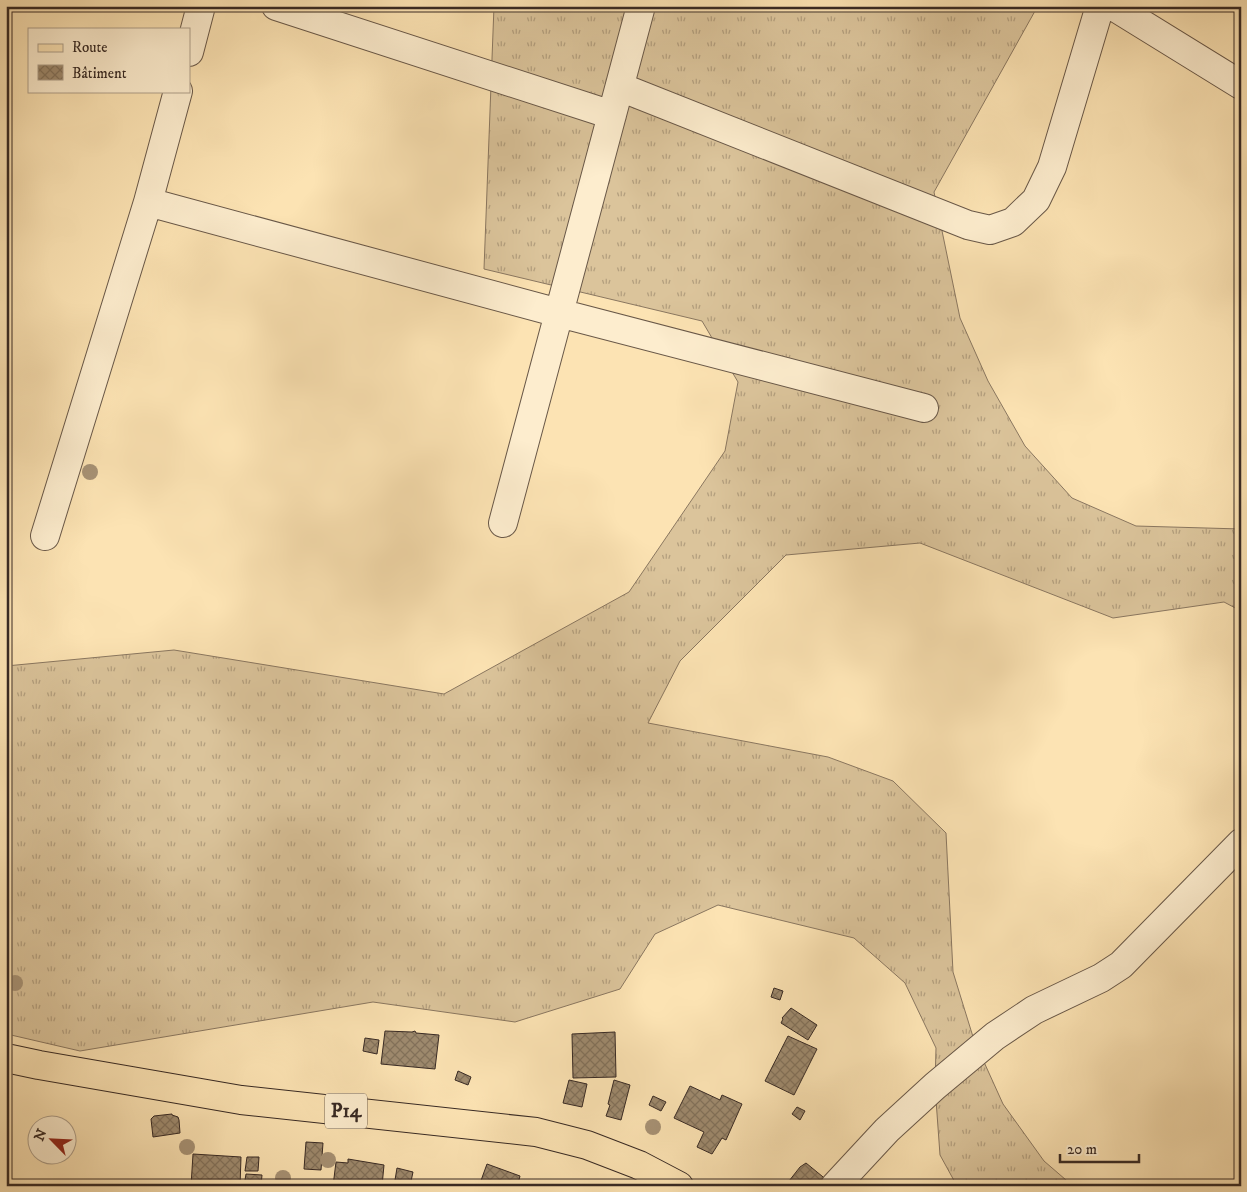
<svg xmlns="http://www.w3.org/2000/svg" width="1247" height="1192" font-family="'IM FELL DW Pica',serif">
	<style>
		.grass { fill: url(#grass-tufts); stroke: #8a7760 }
		.building { fill: url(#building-cross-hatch); stroke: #382a24 }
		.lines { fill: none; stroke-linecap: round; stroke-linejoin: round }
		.street-casing { stroke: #695848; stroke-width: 30 }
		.primary-casing { stroke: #382a24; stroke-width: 30 }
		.street { stroke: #fdedce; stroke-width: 28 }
		.primary { stroke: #fce3b3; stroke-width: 28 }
		.tree { fill: #a79275 }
		.labels { text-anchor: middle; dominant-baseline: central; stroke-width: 5; stroke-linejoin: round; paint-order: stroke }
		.shield { fill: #fdedce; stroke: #736457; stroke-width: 1 }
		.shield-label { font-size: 20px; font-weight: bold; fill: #382a24 }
	</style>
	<defs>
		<pattern id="grass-tufts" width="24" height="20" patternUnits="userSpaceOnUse" patternTransform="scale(1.25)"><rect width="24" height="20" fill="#dbc49b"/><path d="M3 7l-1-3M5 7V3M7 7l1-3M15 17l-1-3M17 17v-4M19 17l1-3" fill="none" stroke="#b39f7e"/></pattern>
		<pattern id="building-cross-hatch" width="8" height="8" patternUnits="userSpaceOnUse" patternTransform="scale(1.25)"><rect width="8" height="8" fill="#9e8a6e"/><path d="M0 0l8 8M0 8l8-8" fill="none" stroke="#82715a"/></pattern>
	</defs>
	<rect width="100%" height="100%" fill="#fce3b3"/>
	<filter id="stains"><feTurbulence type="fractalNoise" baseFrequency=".004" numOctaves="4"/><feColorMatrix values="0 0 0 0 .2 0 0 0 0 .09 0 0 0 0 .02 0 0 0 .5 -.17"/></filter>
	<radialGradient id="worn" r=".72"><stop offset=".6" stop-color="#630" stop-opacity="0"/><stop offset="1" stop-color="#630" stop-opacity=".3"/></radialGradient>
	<path class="grass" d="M494,6H1035V11L934,192L960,318L988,381L1025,446L1072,498L1136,526L1241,529V611L1224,602L1113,618L920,543L786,555L680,661L648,723L828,757L893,781L946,833L953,972L974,1040L1003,1104L1044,1161L1073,1186H957L940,1155L935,1086L936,1048L905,983L854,938L718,905L655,934L620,989L515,1022L373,1002L80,1051L11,1035L6,1033V666L174,650L444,694L629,592L725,451L738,382L702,321L484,269Z"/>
	<path class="building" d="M774,988L783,991L780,1000L771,997Z
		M791,1008L817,1025L808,1040L781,1023L783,1019L782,1018Z
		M385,1031L412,1032L415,1031L416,1033L439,1035L435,1069L381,1064Z
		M615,1032L616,1077L573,1078L572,1034Z
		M788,1036L817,1049L794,1095L765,1081Z
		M365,1038L379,1040L377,1054L363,1051Z
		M458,1071L471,1077L468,1085L455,1080Z
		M569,1080L587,1084L582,1107L563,1103Z
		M614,1080L630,1085L621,1120L606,1116L610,1105L608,1104Z
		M690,1086L720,1100L722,1095L742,1104L726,1140L722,1138L712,1154L697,1147L704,1132L674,1118Z
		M653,1096L666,1102L661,1111L649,1105Z
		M797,1107L805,1111L800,1120L792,1114Z
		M172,1114V1115L178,1117L179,1120L180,1133L153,1137L151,1119L154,1116Z
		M306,1142L323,1143L321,1170L304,1169Z
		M193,1154L241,1157L240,1186H191Z
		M247,1157H259L258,1171H245Z
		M348,1159L384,1165L382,1186H333L336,1162L348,1163Z
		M806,1163L828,1181L823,1186H794L789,1181L800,1167Z
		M487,1164L520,1176L518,1184L523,1186H479Z
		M397,1168L413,1172L410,1186H394Z
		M246,1174L262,1175L261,1186H244Z"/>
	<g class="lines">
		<defs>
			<path id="street" d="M276,6L612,115
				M1113,6L1241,85
				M189,52L201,6
				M620,87L968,225L990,230L1013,222L1036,200L1052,167L1100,6
				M148,202L559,313L924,408
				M503,523L641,6
				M45,536L148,202L178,91
				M835,1186L887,1130L935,1086L995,1036L1034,1010L1101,978L1121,965L1241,843"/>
			<path id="primary" d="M6,1058L39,1065L241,1100L536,1132L587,1145L639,1165L679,1186"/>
		</defs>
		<use href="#street" class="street-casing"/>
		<use href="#primary" class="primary-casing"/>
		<use href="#street" class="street"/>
		<use href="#primary" class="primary"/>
	</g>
	<g class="tree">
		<circle cx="90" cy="472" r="8"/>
		<circle cx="15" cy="983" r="8"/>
		<circle cx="653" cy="1127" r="8"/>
		<circle cx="187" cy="1147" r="8"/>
		<circle cx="328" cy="1160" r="8"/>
		<circle cx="283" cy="1178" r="8"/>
	</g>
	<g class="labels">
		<rect class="shield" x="325" y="1093.5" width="42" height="35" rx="4"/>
		<g class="shield-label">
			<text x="346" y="1111">P14</text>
		</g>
	</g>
	<rect width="1247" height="1192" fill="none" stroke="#fce3b3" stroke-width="25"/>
	<rect x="8" y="8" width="1232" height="1177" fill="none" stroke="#382a24" stroke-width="2.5"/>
	<rect x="12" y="12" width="1222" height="1167" fill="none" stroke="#382a24"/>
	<rect x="28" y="28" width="162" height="65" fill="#fdedce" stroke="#ae9f8a"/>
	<rect x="38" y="44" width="25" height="8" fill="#fce3b3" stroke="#ae9f8a"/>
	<text x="72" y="52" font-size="15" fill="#382a24">Route</text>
	<rect x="38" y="65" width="25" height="15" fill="url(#building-cross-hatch)" stroke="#ae9f8a"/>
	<text x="72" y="78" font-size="15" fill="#382a24">Bâtiment</text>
	<g transform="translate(52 1140) rotate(294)"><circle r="24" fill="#fdedce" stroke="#ae9f8a"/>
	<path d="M0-4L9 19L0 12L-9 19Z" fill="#8f2418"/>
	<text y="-8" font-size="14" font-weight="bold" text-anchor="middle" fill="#382a24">N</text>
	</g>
	<path d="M1060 1154v8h79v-8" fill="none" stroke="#382a24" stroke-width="2.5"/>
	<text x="1067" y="1154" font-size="15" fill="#382a24" stroke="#fdedce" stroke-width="4" paint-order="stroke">20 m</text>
	<rect width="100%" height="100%" filter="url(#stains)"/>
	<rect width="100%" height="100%" fill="url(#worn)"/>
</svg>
